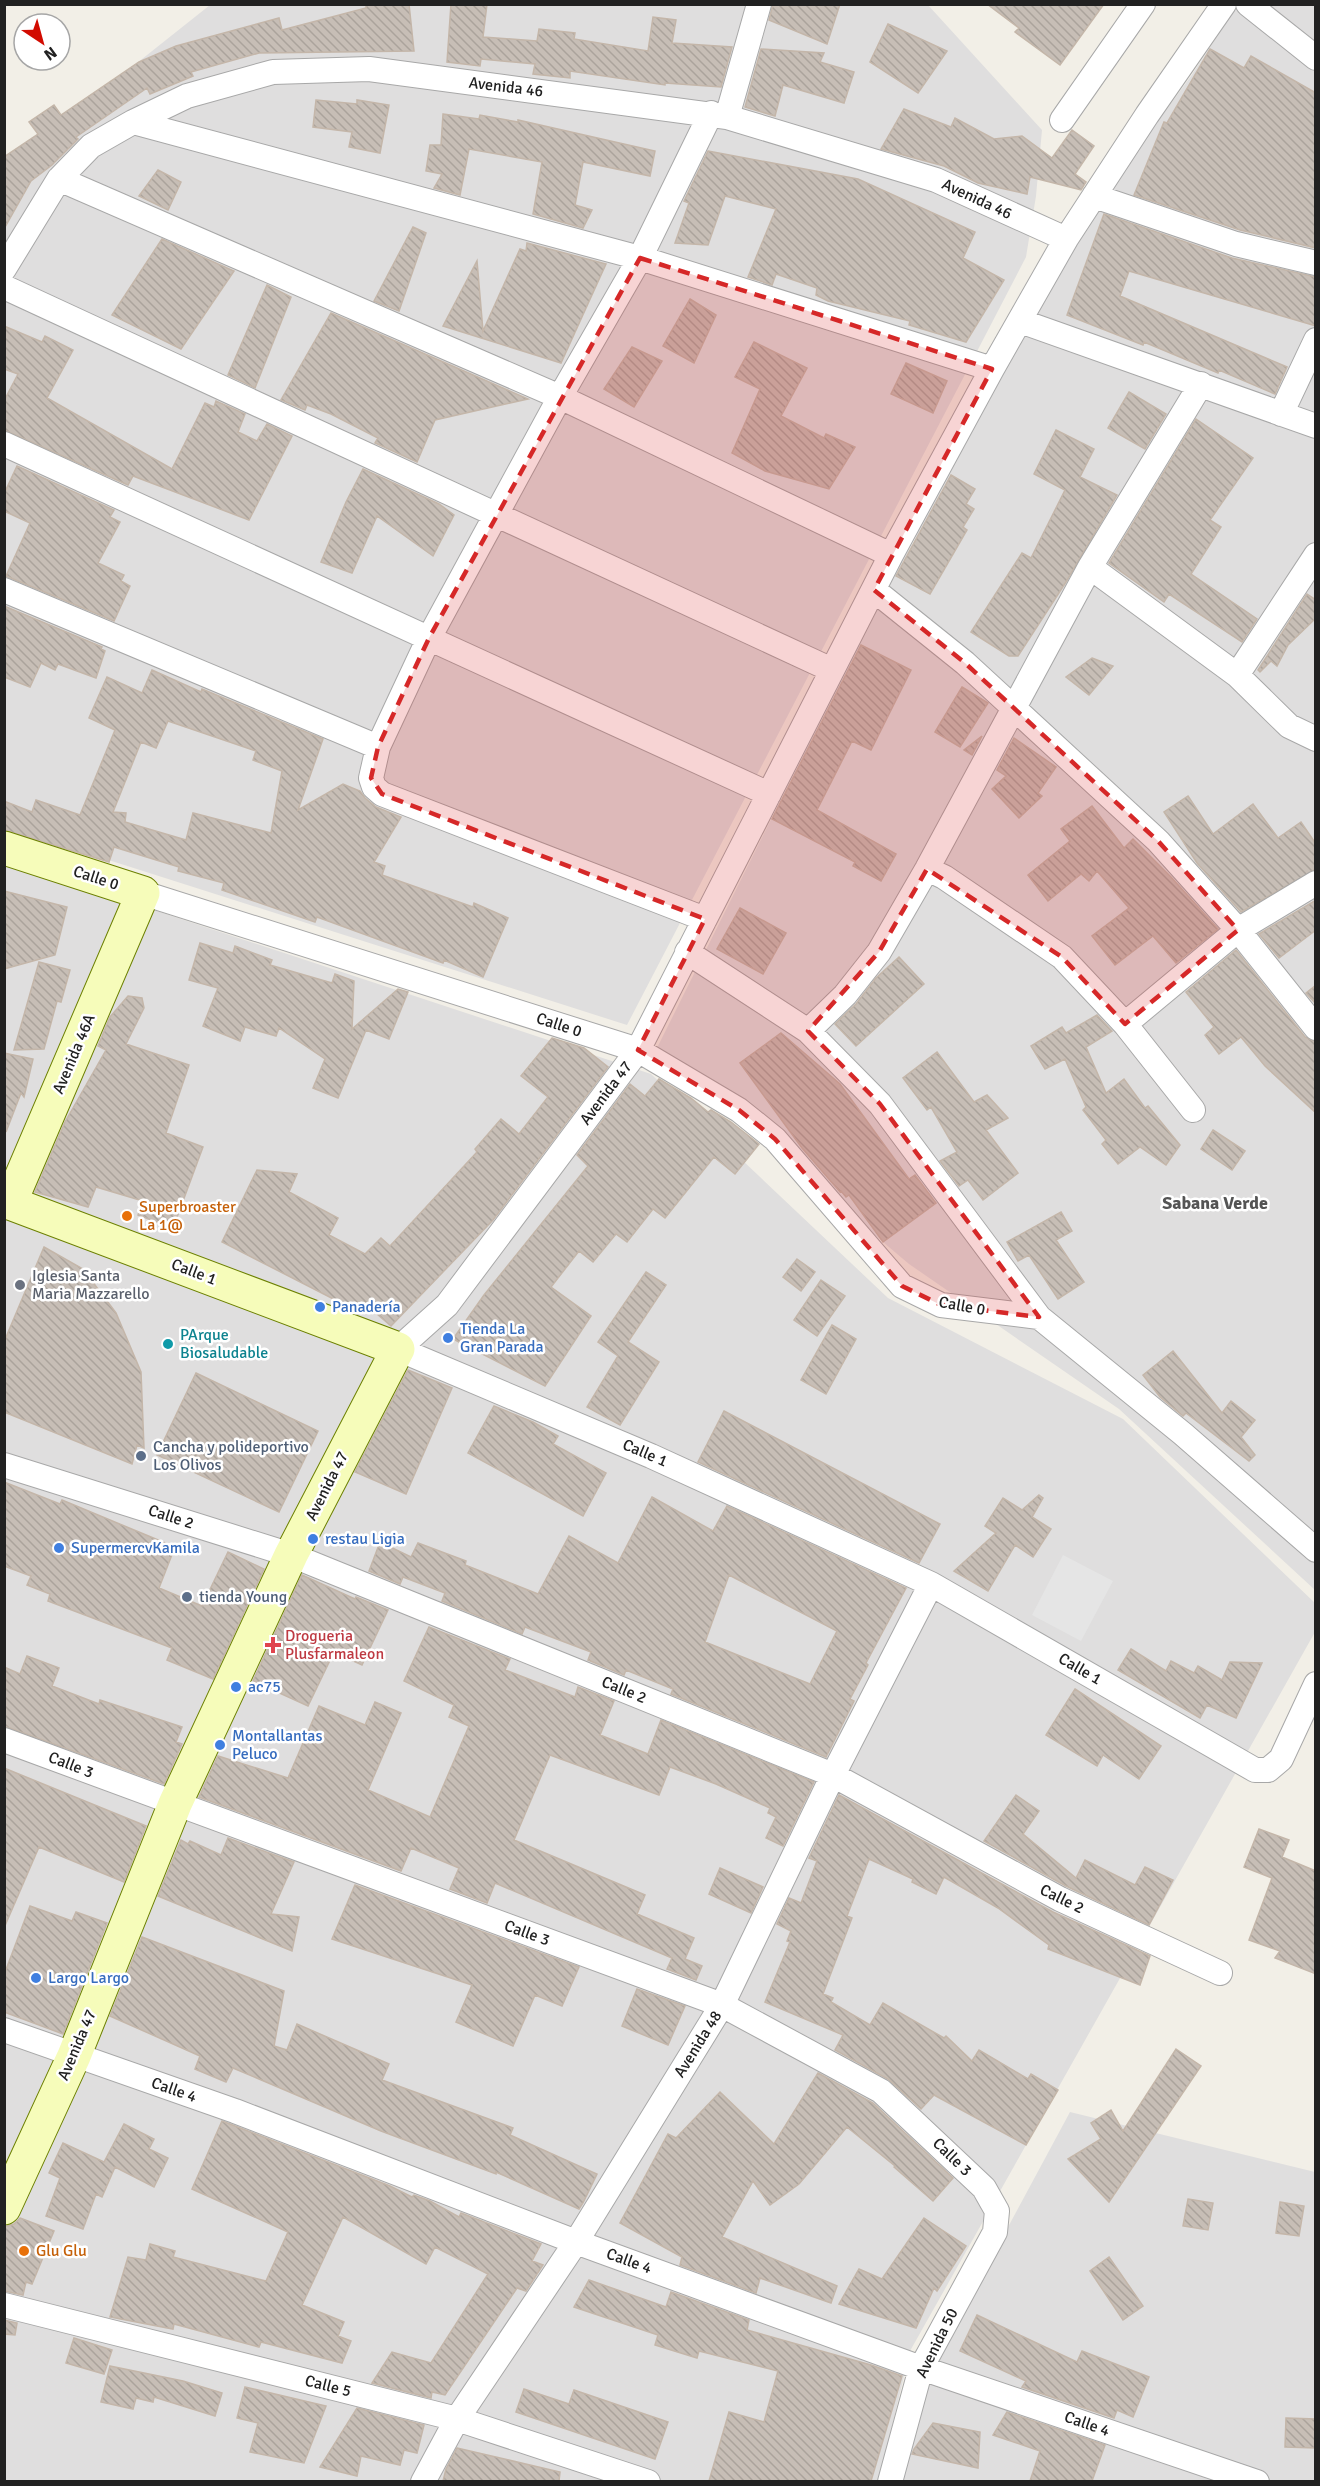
<svg xmlns="http://www.w3.org/2000/svg" width="1320" height="2486" font-family="Signika,sans-serif">
	<style>
		.residential { fill: #dfdede }
		.parking { fill: #e5e5e5 }
		.building { fill: url(#building-back-hatch); stroke: #c4b6a9; stroke-width: 1.5; fill-rule: evenodd }
		.lines { fill: none; stroke-linecap: round; stroke-linejoin: round }
		.street-casing { stroke: #a8a8a8; stroke-width: 26 }
		.secondary-casing { stroke: #6c8000; stroke-width: 35 }
		.street { stroke: #fff; stroke-width: 24 }
		.secondary { stroke: #f6fcba; stroke-width: 33 }
		.marked { fill: #d62828; fill-opacity: 0.2; stroke: #d62828; stroke-width: 4.5; stroke-dasharray: 12 8; stroke-linejoin: round }
		.food-dot { fill: #e8710a; stroke: #fff; stroke-width: 2 }
		.worship-dot { fill: #6b7280; stroke: #fff; stroke-width: 2 }
		.shop-dot { fill: #3f7fe0; stroke: #fff; stroke-width: 2 }
		.culture-dot { fill: #0f9aa8; stroke: #fff; stroke-width: 2 }
		.service-dot { fill: #5c6f8a; stroke: #fff; stroke-width: 2 }
		.health-dot { fill: #e0444e; stroke: #fff; stroke-width: 2 }
		.labels { text-anchor: middle; dominant-baseline: central; stroke-width: 5; stroke-linejoin: round; paint-order: stroke }
		.street-label { font-size: 16px; fill: #212121; stroke: #fff }
		.food-label { font-size: 16px; fill: #c56008; stroke: #fff; text-anchor: start }
		.worship-label { font-size: 16px; fill: #5b616d; stroke: #fff; text-anchor: start }
		.shop-label { font-size: 16px; fill: #366cbe; stroke: #fff; text-anchor: start }
		.culture-label { font-size: 16px; fill: #0d838f; stroke: #fff; text-anchor: start }
		.service-label { font-size: 16px; fill: #4e5e75; stroke: #fff; text-anchor: start }
		.health-label { font-size: 16px; fill: #be3a42; stroke: #fff; text-anchor: start }
		.neighbourhood-label { font-size: 18px; font-weight: bold; fill: #545454; stroke: #fff }
	</style>
	<defs>
		<pattern id="building-back-hatch" width="6" height="6" patternUnits="userSpaceOnUse" patternTransform="scale(1.5)"><rect width="6" height="6" fill="#c7beb6"/><path d="M-1 5l2 2M0 0l6 6M5-1l2 2" fill="none" stroke="#aba39c"/></pattern>
	</defs>
	<rect width="100%" height="100%" fill="#f2efe7"/>
	<path class="residential" d="M210,5H928L1042,130L1036,196L1026,257L627,1025L5,827V157L137,63Z
		M1238,5H1315V1590L1119,1409L909,1264L656,1050L893,575L914,541L928,506L1085,221L1191,76Z
		M5,861L651,1074L888,1298L1123,1419L1316,1604L1315,1632L910,2351L879,2481L5,2482Z
		M1070,2112L1315,2172V2481L897,2482L938,2357Z"/>
	<path class="parking" d="M1063,1555L1113,1581L1081,1641L1032,1615Z"/>
	<path class="building" d="M366,4H409L414,51L259,53L191,72L193,76L150,94L147,88L76,137L78,139L52,165L31,181L4,229V157L38,134L29,122L54,105L61,115L139,62L176,46L279,18L282,30L366,8Z
		M451,4H487L483,37L537,41L539,29L575,33L574,39L648,51L653,17L676,20L672,43L732,47L721,87L665,83V85L570,71V78L533,74L535,64L481,59L480,66L447,62Z
		M773,4H840L827,44L769,20Z
		M987,4H1104L1060,65L1015,32L1019,28Z
		M888,24L947,51L918,93L870,62Z
		M761,49L824,53L820,62L854,72L844,103L783,85L775,116L745,107Z
		M1210,49L1244,68L1251,56L1316,93V248L1240,230L1134,195L1164,122L1167,123Z
		M316,100L357,104V100L389,105L380,153L349,147L352,132L313,127Z
		M904,109L951,127L955,118L994,139L1022,136L1052,158L1072,130L1094,146L1075,174L1086,182L1081,190L1030,177L1027,194L978,183L944,166L881,149Z
		M443,114L479,119L480,115L518,122V120L655,151L650,176L583,162L575,205L592,210L583,228L533,214L542,162L469,149L460,195L434,188L442,174L426,171L430,145H441Z
		M708,151L858,179L975,232L963,258L1004,280L966,342L909,325L910,321L828,301L816,295L817,288L776,274L772,285L748,277L776,209L725,196L708,245L675,243L689,203L684,201Z
		M158,170L181,182L168,210L139,196Z
		M1104,214L1232,258L1316,277V326L1129,271L1120,296L1287,367L1275,394L1219,370L1218,373L1144,342L1143,345L1067,315Z
		M413,227L426,233L399,311L374,301Z
		M162,239L234,271L181,349L112,315Z
		M527,243L606,264L561,363L443,326L477,261L483,331L520,249L526,251Z
		M267,285L291,297L255,388L228,375Z
		M690,299L716,315L694,363L663,346Z
		M331,313L528,399L435,420L417,462L375,443L378,438L331,414L307,405L305,410L281,400Z
		M4,326L42,342L45,336L73,350L47,398L172,469L205,403L214,407L216,401L245,414L238,432L257,441L267,424L292,436L249,520L133,476L128,485L4,430V401L18,374L4,369Z
		M754,342L807,368L781,416L824,438L826,434L855,447L829,489L765,471L732,453L760,389L735,377Z
		M632,347L662,361L634,407L604,389Z
		M906,363L947,381L933,413L891,394Z
		M1129,392L1166,414L1145,449L1108,428Z
		M1196,419L1253,458L1210,520L1221,527L1191,574L1257,619L1242,642L1169,594L1164,602L1109,563Z
		M1056,430L1094,449L1080,477L1117,495L1066,582L1018,656H1009L971,632L1022,553L1031,558L1065,490L1034,474Z
		M17,466L114,510L110,517L120,522L98,563L124,575L121,581L130,586L114,621L6,576L30,523L4,511V494Z
		M363,469L439,504L454,515L433,556L377,516L352,573L321,562L346,502Z
		M951,475L975,489L966,504L974,509L963,527L967,530L930,594L896,576Z
		M1307,594L1316,600V618L1288,645L1277,666L1271,661L1260,672L1258,670Z
		M4,606L102,647L101,649L105,651L96,678L58,664L55,670L41,663L30,687L4,677Z
		M861,645L911,670L871,750L852,741L817,810L896,854L881,881L853,866L855,862L772,819Z
		M1092,658L1113,666L1089,695L1066,677Z
		M152,670L201,692L202,689L323,739L298,810L343,784L360,791L365,798L376,807L401,817L374,862L385,866L382,875L473,907L474,903L508,918L483,977L444,960L443,963L317,917L315,922L222,890L224,883L178,871L179,867L114,847L109,862L4,830V801L32,812L36,800L80,815L115,730L89,718L107,677L142,693ZM168,721L256,751L253,760L282,771L271,833L193,813L186,840L125,822L126,813L113,812L141,742L156,748Z
		M962,687L988,703L960,747L935,732Z
		M982,736L972,755L964,750Z
		M1014,738L1056,767L1038,793L1042,796L1019,818L992,789L1006,776L997,770Z
		M1188,796L1213,834L1253,804L1278,838L1301,822L1316,844V869L1241,912L1197,863L1164,812Z
		M1092,806L1124,848L1133,839L1171,877L1218,929L1176,963L1153,936L1115,965L1092,936L1129,908L1097,871L1089,881L1081,874L1048,901L1028,875L1070,841L1061,829Z
		M4,891L67,907L55,955L4,969Z
		M1316,900V930L1279,958L1259,934Z
		M740,908L786,933L763,974L717,949Z
		M200,943L233,953L235,946L272,960L270,965L332,983L335,974L354,981L352,1029L398,989L408,992L389,1039L366,1030L338,1098L313,1088L325,1059L279,1028L276,1036L245,1027L240,1041L203,1026L218,988L189,980Z
		M1236,950L1305,1037L1316,1042V1113L1265,1066L1241,1037L1219,1054L1205,1035L1214,1027L1186,992Z
		M899,957L924,984L856,1046L835,1024L856,1004L876,978Z
		M39,962L70,970L61,1002L57,1001L44,1049L14,1050Z
		M1316,985V1004L1306,993Z
		M128,996L142,998L144,1008L126,1044L189,1065L166,1133L203,1147L173,1228L138,1215L143,1201L96,1187L88,1207L35,1192L65,1122L106,1050L98,1046L110,1017Z
		M1097,1015L1112,1031L1086,1047L1106,1093L1124,1079L1145,1108L1148,1106L1180,1145L1166,1165L1140,1147L1118,1164L1102,1144L1106,1140L1083,1110L1086,1107L1065,1059L1045,1069L1031,1046L1062,1027L1066,1033Z
		M781,1033L840,1084L909,1179L915,1175L936,1203L883,1242L849,1195L846,1197L841,1191L840,1192L802,1148L740,1063Z
		M552,1038L584,1048L608,1067L493,1220L391,1326L363,1302L355,1310L222,1242L257,1170L297,1174L289,1192L338,1218L329,1235L365,1254L381,1238L390,1246L477,1152L475,1149L501,1119L519,1134L548,1097L521,1076Z
		M937,1052L974,1102L987,1095L1008,1118L986,1130L1018,1173L983,1200L968,1180L959,1186L940,1161L957,1152L931,1107L927,1110L903,1078Z
		M4,1053L33,1059L24,1097L21,1093L6,1132Z
		M659,1079L691,1098L708,1112L711,1110L731,1122L759,1144L735,1174L714,1157L665,1218L653,1209L627,1242L616,1234L593,1262L579,1251L551,1287L591,1316L545,1386L453,1339L484,1295L588,1166L577,1155L630,1084L645,1096Z
		M1213,1130L1245,1151L1232,1170L1201,1149Z
		M1061,1212L1072,1231L1056,1240L1084,1282L1058,1299L1029,1255L1018,1261L1007,1242Z
		M44,1247L83,1269L116,1313L141,1372L144,1448L137,1445L132,1464L4,1412V1342Z
		M797,1259L815,1272L801,1291L783,1277Z
		M646,1272L666,1285L628,1342L659,1362L620,1425L587,1407L618,1356L598,1342Z
		M821,1280L845,1296L817,1336L794,1320Z
		M832,1325L856,1339L826,1394L801,1380Z
		M1173,1351L1222,1413L1231,1401L1255,1420L1241,1437L1255,1455L1249,1461L1186,1413L1183,1416L1160,1397L1143,1375Z
		M408,1370L452,1388L406,1494L355,1472Z
		M196,1373L318,1431L279,1512L157,1455Z
		M494,1406L533,1422L558,1436L553,1444L606,1473L583,1516L468,1453Z
		M724,1411L940,1524L919,1563L698,1462Z
		M4,1482L60,1504L62,1500L175,1547L159,1588L202,1606L228,1552L264,1569L213,1679L167,1660L172,1648L48,1601L50,1594L27,1585L31,1576L4,1566Z
		M1039,1495L1043,1498L1032,1517L1051,1529L1033,1557L1015,1545L988,1591L954,1571L996,1533L985,1526L1003,1498L1022,1510Z
		M652,1497L713,1531L727,1506L906,1588L866,1663L868,1665L850,1699L854,1701L826,1757L671,1694L673,1689L626,1670L624,1675L588,1660L591,1652L525,1627L522,1634L442,1601L445,1593L403,1577L400,1584L369,1571L380,1542L411,1557L418,1543L466,1561L465,1565L538,1594L569,1536L618,1563ZM729,1575L837,1631L810,1684L705,1642Z
		M302,1575L355,1599L356,1597L388,1610L362,1665L334,1652L308,1706L253,1681Z
		M429,1627L510,1659L505,1670L575,1697L578,1687L614,1701L600,1735L648,1754L661,1720L814,1782L783,1846L766,1838L776,1817L768,1813L770,1808L716,1784L670,1767L659,1795L550,1755L514,1840L645,1895L637,1914L694,1938L685,1959L702,1966L696,1980L667,1969L672,1958L495,1883L487,1903L450,1889L459,1868L411,1848L401,1871L199,1797L218,1756L288,1778L319,1706L365,1725L375,1702L401,1713L368,1790L430,1817L469,1726L449,1717L454,1705L404,1681Z
		M1131,1649L1166,1671L1171,1661L1194,1673L1198,1666L1222,1680L1230,1662L1262,1663L1236,1718L1207,1705L1200,1718L1118,1670Z
		M27,1656L59,1668L52,1686L99,1704L100,1700L182,1727L176,1742L182,1744L164,1784L4,1726V1667L20,1674Z
		M1075,1689L1161,1746L1139,1779L1103,1755L1097,1766L1046,1735Z
		M4,1768L146,1826L124,1882L39,1847L4,1928Z
		M839,1795L1053,1912L1150,1956L1140,1985L1048,1949L1049,1945L998,1908L944,1877L936,1894L912,1882L913,1879L869,1859L847,1916L852,1918L823,1994L833,1998L831,2002L870,2025L883,2003L944,2038L946,2036L972,2061L979,2050L1028,2079L1031,2074L1058,2090L1026,2145L934,2095L921,2109L888,2079L835,2050L843,2035L765,2002L790,1942L787,1941L791,1931L777,1924L789,1898L801,1903L817,1861L809,1858Z
		M1016,1795L1039,1811L1023,1834L1076,1878L1085,1860L1135,1885L1145,1867L1173,1880L1149,1925L1066,1886L984,1841Z
		M1259,1829L1289,1840L1282,1857L1316,1871V1974L1275,1958L1280,1951L1249,1940L1272,1878L1244,1867Z
		M228,1838L294,1862L271,1914L299,1917L292,1951L158,1896L181,1840L188,1844L190,1841L221,1855Z
		M720,1868L763,1887L751,1913L709,1894Z
		M355,1885L579,1967L562,2006L535,1995L513,2046L456,2022L472,1985L332,1939Z
		M30,1906L72,1921L76,1912L107,1923L63,2034L4,2012V1975Z
		M142,1937L284,1991L274,2046L287,2050L297,2024L389,2064L382,2080L513,2128L510,2135L597,2174L583,2203L579,2209L496,2172V2174L381,2131L233,2068L226,2082L195,2069L200,2056L110,2016Z
		M637,1989L685,2006L668,2045L622,2026Z
		M1176,2049L1201,2066L1109,2202L1068,2159L1101,2139L1091,2123L1111,2110L1123,2131Z
		M818,2073L873,2103L953,2178L933,2201L894,2167L895,2166L847,2127L799,2184L770,2205L753,2181L722,2237L837,2286L831,2303L760,2278L756,2293L680,2265L682,2257L620,2223L668,2134L676,2138L720,2092L774,2144Z
		M222,2121L390,2186L412,2197L414,2195L430,2201L459,2217L461,2213L541,2244L532,2261L543,2265L526,2291L517,2288L445,2395L432,2392L431,2398L372,2383L392,2352L431,2363L488,2274L435,2247L426,2264L343,2217L302,2305L344,2322L338,2336L351,2341L342,2363L261,2342L259,2347L174,2324L173,2329L110,2317L128,2257L146,2260L150,2244L175,2251L173,2257L266,2281L288,2232L192,2189Z
		M124,2124L154,2139L149,2149L168,2158L154,2187L115,2167L102,2197L96,2194L83,2229L46,2216L60,2178L49,2173L63,2143L104,2162Z
		M1188,2199L1213,2203L1208,2230L1183,2226Z
		M1280,2202L1304,2206L1299,2236L1276,2233Z
		M20,2218L54,2231L32,2284L26,2282L23,2295L4,2291V2227L14,2224Z
		M924,2218L966,2246L937,2291L934,2288L916,2328L839,2304L859,2269L882,2279Z
		M1109,2257L1143,2306L1123,2320L1090,2271Z
		M589,2280L666,2307L671,2292L749,2320L747,2330L871,2365L902,2376L871,2481H709L729,2412L764,2422L778,2371L699,2351L697,2358L655,2345L658,2335L574,2307Z
		M977,2315L1077,2362L1082,2351L1149,2377L1133,2417L1117,2410L1114,2418L1022,2387L1026,2381L960,2351Z
		M4,2320L17,2323L15,2335L4,2334Z
		M74,2338L112,2350L104,2374L66,2363Z
		M110,2366L183,2381L222,2393L215,2416L154,2397L153,2402L136,2398L133,2409L101,2402Z
		M245,2387L326,2406L304,2463L250,2452L258,2423L237,2418Z
		M524,2389L569,2404L574,2390L668,2422L655,2459L516,2412Z
		M357,2408L424,2425L417,2453L404,2450L400,2465L361,2456L357,2476L320,2467Z
		M1007,2412L1105,2445L1092,2481H1030L1040,2451L993,2435Z
		M1286,2418L1316,2419V2448L1285,2447Z
		M933,2423L980,2432L978,2468L912,2454L914,2449Z
		M457,2448L560,2472L559,2481H443L446,2469Z"/>
	<g class="lines">
		<defs>
			<path id="street" d="M1224,4L1147,115L1066,239L992,369L891,555L638,1050L447,1305L398,1349L651,1456L931,1584L1255,1770H1268L1281,1759L1316,1684
				M1248,4L1316,58
				M727,117L759,4
				M1062,120L1143,4
				M133,122L640,258L992,369
				M59,179L560,397L891,555
				M1094,196L1236,244L1316,263
				M4,269L59,179L91,146L133,122L187,96L273,72L369,69L727,117L936,180L1066,239
				M4,287L832,670
				M1020,321L1316,426
				M1281,414L1316,340
				M4,444L769,794
				M1090,567L1237,675L1289,726L1316,739
				M4,590L378,747
				M874,590L965,663L1158,841L1238,930L1316,1028
				M1237,675L1316,555
				M927,869L944,877L1062,957L1125,1024L1193,1110
				M143,893L638,1050L739,1110L775,1139L902,1286L941,1305L1039,1317
				M705,919L382,794L374,787L371,778L378,747L429,638L560,397L640,258L711,113
				M687,952L808,1031L880,1104L1039,1317L1183,1434L1316,1550
				M1125,1024L1238,930L1316,883
				M808,1031L845,995L879,952L927,869L1090,567L1201,384
				M4,1465L291,1555L833,1775L1060,1899L1220,1973
				M4,1740L722,2005L881,2091L984,2188L997,2211L995,2232L921,2368L890,2482
				M4,2030L235,2111L576,2242L921,2368L1257,2482
				M4,2305L457,2419L648,2482
				M423,2482L457,2419L576,2242L722,2005L833,1775L931,1584"/>
			<path id="secondary" d="M4,848L143,893L10,1203L398,1349L291,1555L175,1804L74,2056L4,2208"/>
		</defs>
		<use href="#street" class="street-casing"/>
		<use href="#secondary" class="secondary-casing"/>
		<use href="#street" class="street"/>
		<use href="#secondary" class="secondary"/>
	</g>
	<path class="marked" d="M640,258L992,369L874,590L965,663L1158,841L1238,930L1125,1024L1062,957L927,869L879,952L808,1031L880,1104L1039,1317L941,1305L902,1286L775,1139L739,1110L638,1050L705,919L382,794L371,778L378,747L429,638Z"/>
	<g class="food-dot">
		<circle cx="127" cy="1216" r="6"/>
		<circle cx="24" cy="2251" r="6"/>
	</g>
	<circle class="worship-dot" cx="20" cy="1285" r="6"/>
	<g class="shop-dot">
		<circle cx="320" cy="1307" r="6"/>
		<circle cx="448" cy="1338" r="6"/>
		<circle cx="313" cy="1539" r="6"/>
		<circle cx="59" cy="1548" r="6"/>
		<circle cx="236" cy="1687" r="6"/>
		<circle cx="220" cy="1745" r="6"/>
		<circle cx="36" cy="1978" r="6"/>
	</g>
	<circle class="culture-dot" cx="168" cy="1344" r="6"/>
	<g class="service-dot">
		<circle cx="141" cy="1456" r="6"/>
		<circle cx="187" cy="1597" r="6"/>
	</g>
	<path class="health-dot" d="M270 1636h6v6h6v6h-6v6h-6v-6h-6v-6h6z"/>
	<g class="labels">
		<g class="street-label">
			<text transform="translate(506 87) rotate(7)">Avenida 46</text>
			<text transform="translate(977 199) rotate(25)">Avenida 46</text>
			<text transform="translate(96 878) rotate(18)">Calle 0</text>
			<text transform="translate(559 1025) rotate(18)">Calle 0</text>
			<text transform="translate(74 1054) rotate(-67)">Avenida 46A</text>
			<text transform="translate(606 1093) rotate(-53)">Avenida 47</text>
			<text transform="translate(194 1272) rotate(21)">Calle 1</text>
			<text transform="translate(962 1306) rotate(10)">Calle 0</text>
			<text transform="translate(645 1453) rotate(23)">Calle 1</text>
			<text transform="translate(327 1486) rotate(-63)">Avenida 47</text>
			<text transform="translate(171 1517) rotate(18)">Calle 2</text>
			<text transform="translate(1080 1669) rotate(30)">Calle 1</text>
			<text transform="translate(624 1690) rotate(22)">Calle 2</text>
			<text transform="translate(71 1765) rotate(21)">Calle 3</text>
			<text transform="translate(1062 1899) rotate(26)">Calle 2</text>
			<text transform="translate(527 1933) rotate(20)">Calle 3</text>
			<text transform="translate(698 2044) rotate(-58)">Avenida 48</text>
			<text transform="translate(77 2045) rotate(-67)">Avenida 47</text>
			<text transform="translate(174 2090) rotate(19)">Calle 4</text>
			<text transform="translate(952 2157) rotate(44)">Calle 3</text>
			<text transform="translate(629 2261) rotate(20)">Calle 4</text>
			<text transform="translate(937 2343) rotate(-64)">Avenida 50</text>
			<text transform="translate(328 2386) rotate(14)">Calle 5</text>
			<text transform="translate(1087 2424) rotate(19)">Calle 4</text>
		</g>
		<g class="food-label">
			<text x="139" y="1207">Superbroaster<tspan x="139" dy="18">La 1@</tspan></text>
			<text x="36" y="2251">Glu Glu</text>
		</g>
		<g class="worship-label">
			<text x="32" y="1276">Iglesia Santa<tspan x="32" dy="18">Maria Mazzarello</tspan></text>
		</g>
		<g class="shop-label">
			<text x="332" y="1307">Panadería</text>
			<text x="460" y="1329">Tienda La<tspan x="460" dy="18">Gran Parada</tspan></text>
			<text x="325" y="1539">restau Ligia</text>
			<text x="71" y="1548">SupermercvKamila</text>
			<text x="248" y="1687">ac75</text>
			<text x="232" y="1736">Montallantas<tspan x="232" dy="18">Peluco</tspan></text>
			<text x="48" y="1978">Largo Largo</text>
		</g>
		<g class="culture-label">
			<text x="180" y="1335">PArque<tspan x="180" dy="18">Biosaludable</tspan></text>
		</g>
		<g class="service-label">
			<text x="153" y="1447">Cancha y polideportivo<tspan x="153" dy="18">Los Olivos</tspan></text>
			<text x="199" y="1597">tienda Young</text>
		</g>
		<g class="health-label">
			<text x="285" y="1636">Drogueria<tspan x="285" dy="18">Plusfarmaleon</tspan></text>
		</g>
		<g class="neighbourhood-label">
			<text x="1215" y="1203">Sabana Verde</text>
		</g>
	</g>
	<rect width="1320" height="2486" fill="none" stroke="#212121" stroke-width="12"/>
	<g transform="translate(42 42) rotate(144)"><circle r="28" fill="#ffffff" stroke="#a6a6a6" stroke-width="1.5"/>
	<path d="M0-4.5L10 22L0 15L-10 22Z" fill="#d20b00"/>
	<text y="-9" font-size="16" font-weight="bold" text-anchor="middle" fill="#212121">N</text>
	</g>
</svg>
